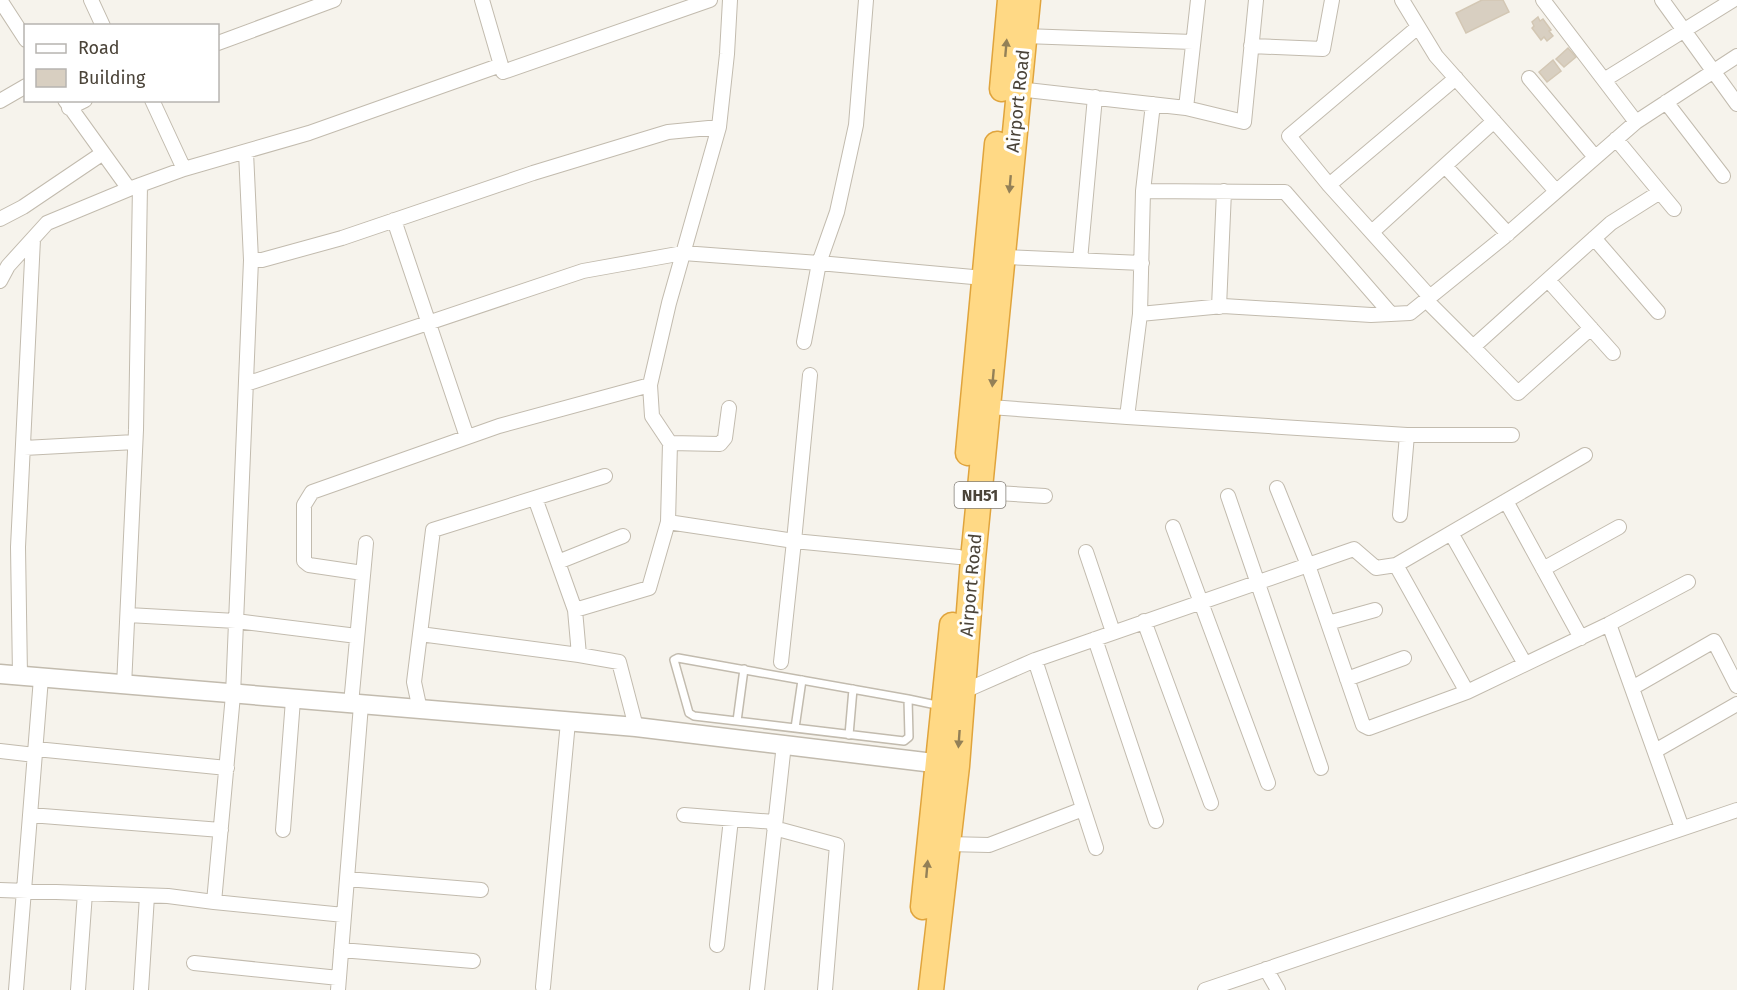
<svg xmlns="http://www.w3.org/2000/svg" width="1737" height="990" font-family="'Fira Sans',sans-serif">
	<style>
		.building { fill: #d8cfc1; stroke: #d3c7b4; stroke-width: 1.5 }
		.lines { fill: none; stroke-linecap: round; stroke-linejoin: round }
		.service-casing { stroke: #c2bbae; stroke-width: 10 }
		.minor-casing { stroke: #c2bbae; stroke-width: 16 }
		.tertiary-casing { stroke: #c2bbae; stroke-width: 21 }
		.trunk-casing { stroke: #e0a43c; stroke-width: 27 }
		.service { stroke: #fff; stroke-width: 7 }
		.minor { stroke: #fff; stroke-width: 14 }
		.tertiary { stroke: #fff; stroke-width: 18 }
		.trunk { stroke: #ffd985; stroke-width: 24 }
		.oneway { fill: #938057 }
		.labels { text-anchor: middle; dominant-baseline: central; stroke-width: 6; stroke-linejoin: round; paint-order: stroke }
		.shield { fill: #fff; stroke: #817c74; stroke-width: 1.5 }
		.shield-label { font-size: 16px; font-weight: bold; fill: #4b4439 }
		.street-label { font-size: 18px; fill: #4b4439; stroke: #fff }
	</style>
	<rect width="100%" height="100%" fill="#f6f3ec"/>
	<path class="building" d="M1482,0H1503L1509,12L1466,33L1456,13Z
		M1538,17L1540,21L1543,19L1551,30L1549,31L1553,36L1547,41L1544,37L1541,40L1532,28L1534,26L1532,22Z
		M1568,48L1576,57L1564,67L1556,59Z
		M1553,60L1561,71L1547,82L1539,72Z"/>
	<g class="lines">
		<defs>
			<path id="service" d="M908,699L909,737L904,741L694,716L689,713L674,660L678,658L908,699L941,706
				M737,721L744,669
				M795,728L802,680
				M849,735L853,689"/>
			<path id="minor" d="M0,0L26,40
				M91,0L103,26
				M482,0L503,72L710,0
				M866,0L856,125L837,212L819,263L984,278
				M1402,0L1436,56L1556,191
				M1543,0L1636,122L1737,56
				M1662,0L1737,104
				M1418,27L1289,136L1329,185L1430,297
				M1024,36L1193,42
				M218,43L334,0
				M1251,46L1323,49L1332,0
				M1529,78L1595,157
				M1604,80L1733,0
				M1018,89L1186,108L1198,0
				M152,100L184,169
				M0,101L26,86
				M1666,102L1723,176
				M69,108L85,100
				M1186,108L1244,122L1256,0
				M1616,139L1674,209
				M1445,166L1508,234
				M1329,185L1456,78
				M129,189L184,169L309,133L501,65
				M1143,191L1285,192L1391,314
				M0,219L23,207L103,153
				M394,220L467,437
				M1372,232L1494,121
				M1594,238L1658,312
				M1004,257L1142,263
				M251,260H262L342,238L533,173L668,132L719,127
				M1080,260L1095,97
				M1548,280L1613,353
				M0,281L8,266L47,223L129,189L65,100
				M1426,300L1473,347L1611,223L1660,192
				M1219,307L1224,191
				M1140,314L1143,191L1153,104
				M1473,347L1518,393L1591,328
				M810,375L794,541L959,557
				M246,384L583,271L683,253L819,263L804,342
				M650,385L652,416L670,443L668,522L794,541L781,662
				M990,407L1127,417L1140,314L1223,306L1371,315L1410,313L1504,237L1636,122
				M1127,417L1407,435H1512
				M670,443L720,444L725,438L729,408
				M24,448L135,442
				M1585,455L1396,565L1467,692L1609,624L1682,828
				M1277,488L1308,565L1363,725L1369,728L1467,692
				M980,492L1045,496
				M1228,496L1321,768
				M535,498L575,610
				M1506,501L1581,638
				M1400,515L1407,435
				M1173,527L1268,783
				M1451,533L1525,664
				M1086,552L1113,632
				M558,562L623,536
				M1543,569L1619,527
				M363,573L309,565L304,561V505L312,492L499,426L650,385L669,303L719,127L727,54L730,0
				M128,615L236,621L357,636
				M1144,621L1211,803
				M1328,623L1375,610
				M1609,624L1688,582
				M420,634L579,655
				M1095,639L1156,821
				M1035,660L1096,848
				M20,676L18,547L33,239
				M1347,679L1404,658
				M124,686L136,430L140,185
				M1632,688L1714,641L1737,686
				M962,692L1035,660L1354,549L1376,568L1396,565
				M351,704L366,543
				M420,710L414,682L433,530L605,476
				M636,727L619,662L579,655L575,610L649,588L668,522
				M36,749L227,768
				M0,751L35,755
				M1655,751L1737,704
				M30,815L221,830
				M684,815L775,822
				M774,828L837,845L825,990
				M283,830L293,700
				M947,844L989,845L1083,809
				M347,879L481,890
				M0,890L168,896L214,902L233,695L251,260L246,152
				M214,902L344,915
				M717,945L731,819
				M341,950L473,961
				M194,963L339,978
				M1266,969L1278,990
				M543,987L568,722
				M16,990L41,678
				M78,990L85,893
				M141,990L147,896
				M338,990L361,705
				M757,990L784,744
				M1205,990L1737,810"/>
			<path id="tertiary" d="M0,674L636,727L950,765"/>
			<path id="trunk" d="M1002,89L1010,0
				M968,453L997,144
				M923,907L952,625
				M931,990L957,766L973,559L1028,0"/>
		</defs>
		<use href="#service" class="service-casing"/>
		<use href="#minor" class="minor-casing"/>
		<use href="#tertiary" class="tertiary-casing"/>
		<use href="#trunk" class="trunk-casing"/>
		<use href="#service" class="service"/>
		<use href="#minor" class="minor"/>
		<use href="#tertiary" class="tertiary"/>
		<use href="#trunk" class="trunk"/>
	</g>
	<defs><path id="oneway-solid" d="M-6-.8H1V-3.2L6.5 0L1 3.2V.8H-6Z" transform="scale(1.5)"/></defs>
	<g class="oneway">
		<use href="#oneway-solid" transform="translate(1006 48) rotate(-85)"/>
		<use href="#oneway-solid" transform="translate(1010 184) rotate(95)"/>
		<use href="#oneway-solid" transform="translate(993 378) rotate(95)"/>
		<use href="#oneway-solid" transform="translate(959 739) rotate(94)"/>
		<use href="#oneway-solid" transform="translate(927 869) rotate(-85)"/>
	</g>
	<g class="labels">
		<rect class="shield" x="954.5" y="482" width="51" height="26" rx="4.5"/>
		<g class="shield-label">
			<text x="980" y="495">NH51</text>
		</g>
		<g class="street-label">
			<text transform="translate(1018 101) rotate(-84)">Airport Road</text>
			<text transform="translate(971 585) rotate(-85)">Airport Road</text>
		</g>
	</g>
	<rect x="24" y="24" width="195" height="78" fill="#ffffff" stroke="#b7b4b0" stroke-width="1.5"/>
	<rect x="36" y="44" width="30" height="9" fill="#ffffff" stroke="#b7b4b0" stroke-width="1.5"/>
	<text x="78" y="54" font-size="18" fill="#4b4439">Road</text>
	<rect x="36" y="69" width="30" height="18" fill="#d8cfc1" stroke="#b7b4b0" stroke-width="1.5"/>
	<text x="78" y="84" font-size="18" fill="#4b4439">Building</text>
</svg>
